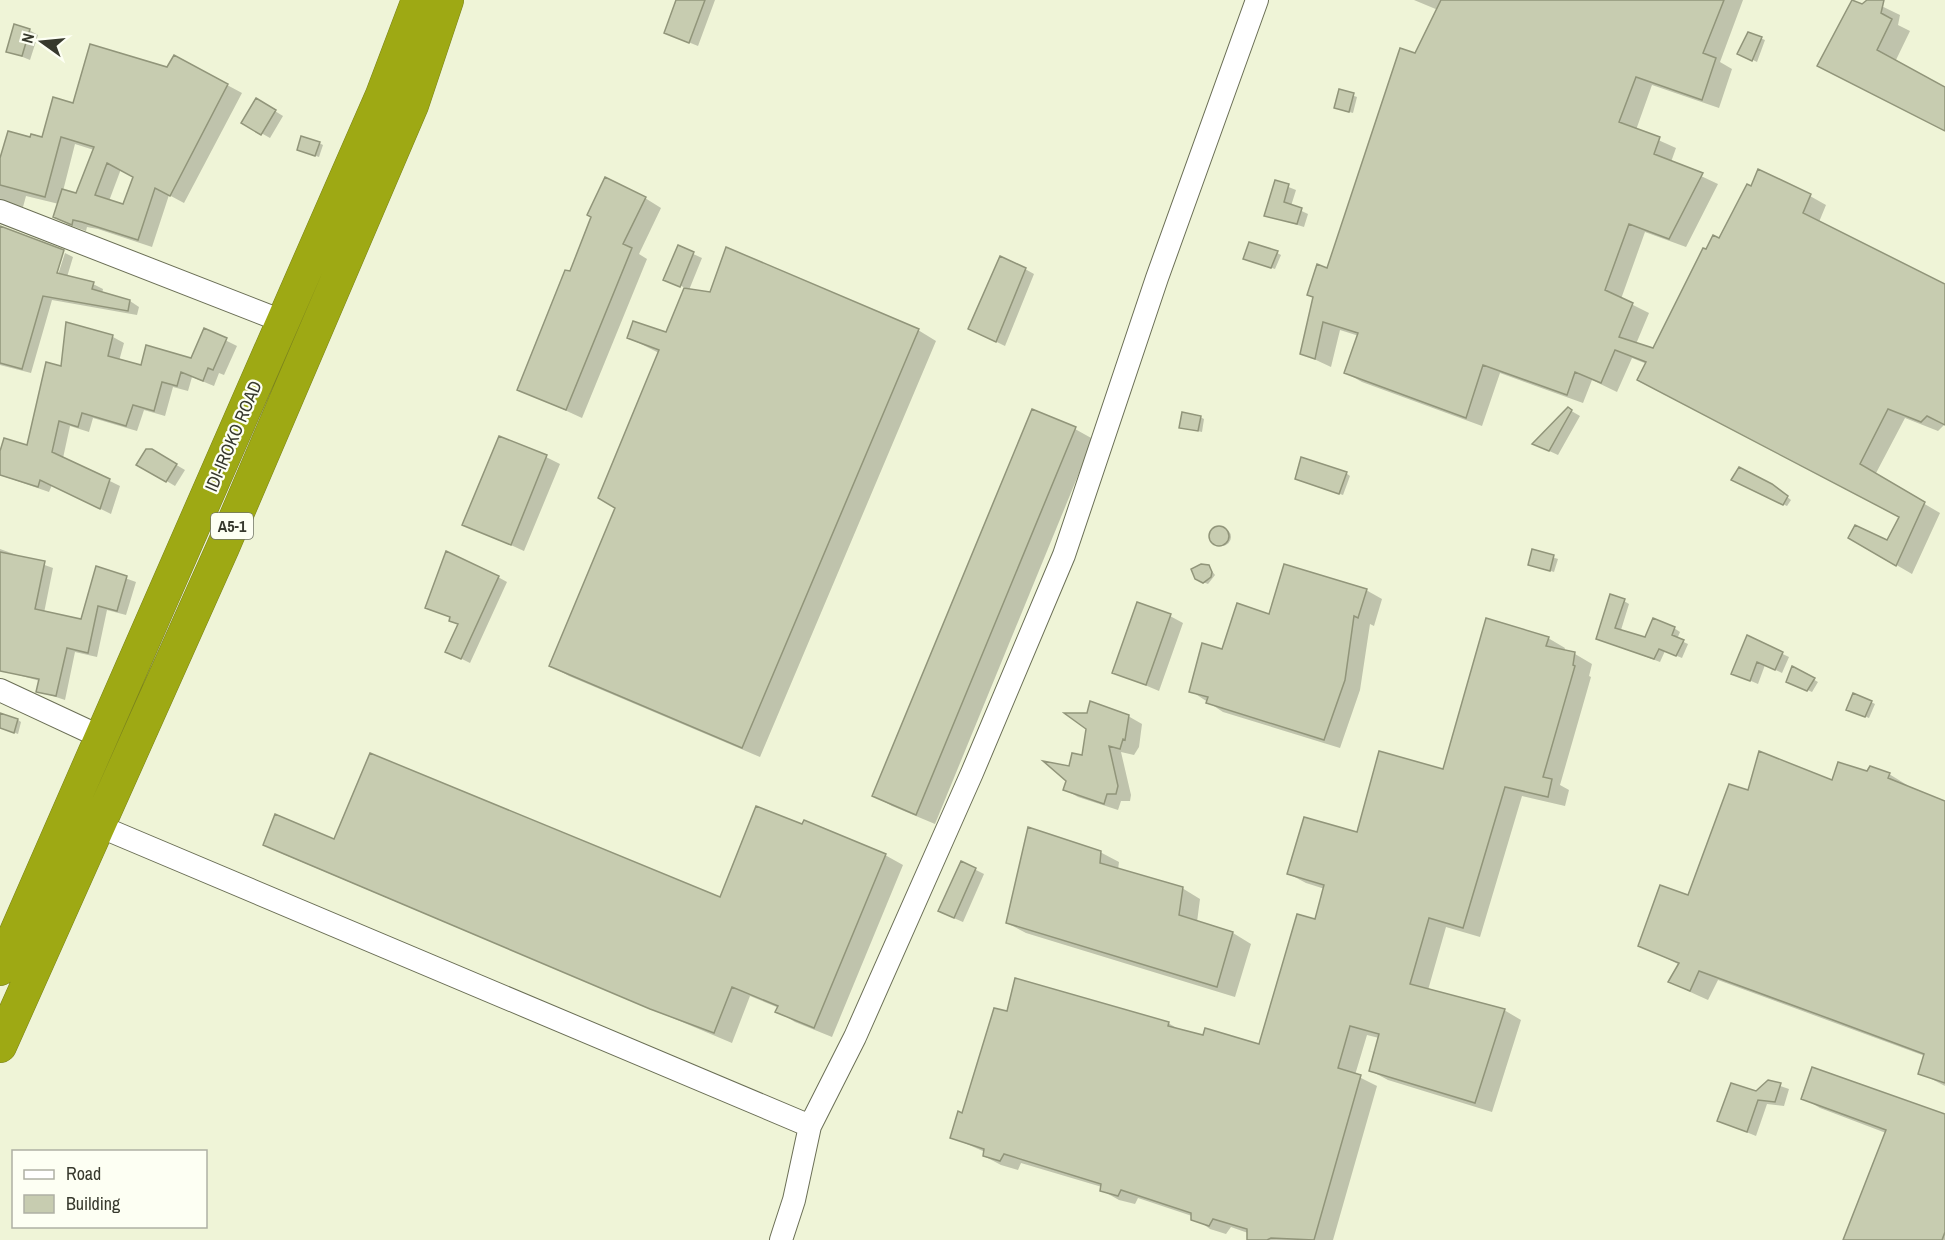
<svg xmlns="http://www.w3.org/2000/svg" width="1945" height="1240" font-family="'Archivo Narrow',sans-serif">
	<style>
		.shadow { fill: #0003; fill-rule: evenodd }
		.building { fill: #c7ccb0; stroke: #91957a; stroke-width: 1.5; fill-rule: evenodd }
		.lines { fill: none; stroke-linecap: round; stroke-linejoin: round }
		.minor-casing { stroke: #6b6f56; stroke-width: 24 }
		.highway-casing { stroke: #7a821d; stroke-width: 34 }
		.minor { stroke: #fff; stroke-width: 22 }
		.highway { stroke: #9ea914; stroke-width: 33 }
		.labels { text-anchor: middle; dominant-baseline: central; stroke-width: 4.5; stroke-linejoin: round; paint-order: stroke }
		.shield { fill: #fdfff3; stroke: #727468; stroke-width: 1.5 }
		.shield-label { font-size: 16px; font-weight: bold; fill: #37392d }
		.street-label { font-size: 18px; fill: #37392d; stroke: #fdfff3 }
	</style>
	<rect width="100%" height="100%" fill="#eff4d7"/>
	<path class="shadow" d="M677,0H715L698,46L666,33Z
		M1414,0H1743L1720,62L1732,69L1719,108L1652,85L1636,130L1676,148L1671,162L1718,184L1686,247L1645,232L1621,299L1649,313L1636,344L1653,350L1706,251L1719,240L1810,196L1826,205L1819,222L1945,286V424L1938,431L1905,418L1875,475L1940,513L1912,574L1850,538L1888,542L1900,517L1647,364L1632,358L1617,392L1592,380L1583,403L1500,373L1482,426L1362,382L1346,373L1359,336L1340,330L1331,367L1301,353L1328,269L1416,55L1438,10Z
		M1869,0L1900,15L1898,25L1910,31L1895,62L1945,89V130L1837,76L1863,5Z
		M29,30L38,35L30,60L8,51Z
		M1748,33L1765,40L1757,62L1739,53Z
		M175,57L242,93L184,203L169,195L152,247L98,229L87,227L86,231L69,225L55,216L59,204L26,196L23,207L0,204V168L31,139L43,138L74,105L168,69ZM75,144L94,150L77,195L63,191ZM121,169L134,176L124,206L109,201Z
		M1340,91L1357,97L1353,113L1339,109Z
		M257,100L283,116L270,138L243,123Z
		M319,143L323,145L319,157L302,151Z
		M1276,182L1296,190L1291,206L1308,214L1304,227L1265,215Z
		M645,198L661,208L639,254L647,259L582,418L519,389L570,273Z
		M0,230L53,280L56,281L65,253L73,257L67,277L93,284L103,289L102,294L130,301L139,307L137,315L52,300L31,373L0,365Z
		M678,247L702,258L689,290L918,330L936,341L760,757L569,676L551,666L617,508L659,353L629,338L667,333L688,289L672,282Z
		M1277,253L1281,255L1275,269L1245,259Z
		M1025,269L1034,274L1005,346L970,329Z
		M67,324L113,337L124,343L119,361L142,367L192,360L205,330L237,346L224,375L219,373L214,386L192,377L188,391L173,387L165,416L144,410L137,431L93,418L89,432L70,426L63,458L120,486L111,514L52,485L49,492L0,475V453L28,447L62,367Z
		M1568,409L1580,416L1558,455L1534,444Z
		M1200,417L1204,419L1202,432L1180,427Z
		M1075,429L1093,439L935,824L892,806L874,796Z
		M151,450L185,470L175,486L138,464Z
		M546,457L560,464L524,551L464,524Z
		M1346,473L1350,476L1343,495L1301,481Z
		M1733,480L1776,488L1791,500L1787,506Z
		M1213 537a9 9 0 1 1 18 0a9 9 0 1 1-18 0Z
		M0,549L53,568L44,613L82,621L97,568L136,582L126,615L107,610L97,657L75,652L65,700L38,691L40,681L0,670Z
		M1533,551L1558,559L1554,572L1530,564Z
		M1208,566L1215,575L1208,584L1200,581Z
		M498,577L507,582L470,663L456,656L459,625L452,618L427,607Z
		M1366,590L1382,599L1374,626L1370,624L1360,690L1340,748L1223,712L1191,691L1223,651Z
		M1624,601L1629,604L1621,630L1646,639L1674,628L1680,632L1677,639L1688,644L1682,658L1665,651L1660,662L1597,638Z
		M1170,616L1183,623L1159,691L1114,672Z
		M1748,637L1789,657L1782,673L1765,665L1758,684L1733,673Z
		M1548,638L1565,648L1564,651L1575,654L1592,664L1589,676L1591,677L1560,785L1569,790L1565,806L1522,796L1480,937L1446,927L1428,990L1504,1010L1521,1020L1492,1112L1388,1080L1371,1071L1379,1038L1367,1035L1355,1075L1377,1086L1333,1240H1252L1248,1233L1231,1227L1226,1234L1210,1229L1192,1216L1138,1198L1135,1204L1119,1200L1101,1190L1102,1187L1021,1163L1018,1170L1001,1165L984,1156L985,1152L951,1137L1008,1013L1168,1023L1182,1031L1260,1046L1316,921L1325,889L1306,883L1289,874L1358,833L1444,771Z
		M1793,668L1818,682L1812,692L1792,683Z
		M1871,702L1875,704L1869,718L1852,711Z
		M1128,716L1142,724L1139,747L1134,755L1121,752L1131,795L1130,801H1121L1118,810L1078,797L1064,789L1070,768Z
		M18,720L21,722L18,734L0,727V724Z
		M1868,773L1889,774L1907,785L1906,787L1945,802V1086L1920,1073L1925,1056L1718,980L1708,1000L1688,991L1671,981L1680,965L1640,945L1688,897L1749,792L1832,782Z
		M335,841L721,899L885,855L903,865L832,1037L795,1022L777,1011L779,1008L750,996L732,1043L283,854L265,844Z
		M1100,852L1119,862L1118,870L1182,888L1200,899L1197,922L1233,933L1251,944L1235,997L1026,933L1007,923Z
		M962,863L984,874L963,922L949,916Z
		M1768,1082L1789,1089L1784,1106L1767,1104L1756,1136L1719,1121Z
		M1803,1098L1945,1115V1240H1845L1886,1133L1820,1108Z"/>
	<path class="building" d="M676,0H705L689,43L664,33Z
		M1441,0H1724L1703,53L1716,58L1702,100L1636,77L1619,122L1660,137L1654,154L1703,173L1669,239L1629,224L1605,290L1633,303L1619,337L1653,348L1703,248L1706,249L1713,235L1719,238L1747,184L1751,186L1758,169L1811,194L1803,213L1945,284V425L1927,416L1921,422L1888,409L1860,464L1925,502L1896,566L1848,538L1855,525L1887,540L1899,517L1637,380L1646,362L1615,350L1601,383L1575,372L1567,395L1483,365L1466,418L1344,373L1358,333L1323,322L1315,359L1300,354L1313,297L1307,295L1317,264L1327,268L1400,48L1415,53Z
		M1852,0L1862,4L1867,0H1884L1881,13L1892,19L1877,50L1945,87V131L1817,66Z
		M14,24L30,29L22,56L6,52Z
		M1748,32L1762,37L1752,61L1737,54Z
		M90,44L167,67L174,55L228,84L170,196L155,188L138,240L82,222L73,220L72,225L53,217L62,189L76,193L94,147L61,137L45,197L0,185V158L8,131L30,137L31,134L42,137L53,97L73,103ZM107,163L133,177L123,204L95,195Z
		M1339,89L1354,93L1349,112L1334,108Z
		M256,98L276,110L261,135L241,123Z
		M301,136L320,142L315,156L297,150Z
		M605,177L646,197L623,244L632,248L566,410L517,390L565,270L570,271L591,217L587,215Z
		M1275,180L1289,184L1284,202L1302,208L1297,224L1264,216Z
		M0,226L64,250L57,273L94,282L92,289L130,300L128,311L43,296L22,369L0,363Z
		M1249,242L1278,251L1271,268L1243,259Z
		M678,245L694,252L680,287L663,280Z
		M726,247L919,329L742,748L549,666L615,508L598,498L659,350L627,338L633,321L666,332L684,288L710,292Z
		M1000,256L1026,268L996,342L968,329Z
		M66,322L113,335L108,356L141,365L146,345L191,358L204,328L227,338L213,370L208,368L203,381L181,372L177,386L162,382L154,411L133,405L126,426L82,413L78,427L59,421L52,452L110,479L100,509L40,480L38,487L0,475V451L4,438L27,445L46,362L61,366Z
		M1568,407L1572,410L1549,451L1532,444Z
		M1032,409L1076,427L916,815L872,796Z
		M1182,412L1201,416L1198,431L1179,428Z
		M499,436L547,455L511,545L462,525Z
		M146,449H152L177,464L166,482L136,465Z
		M1301,457L1347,472L1339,494L1295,479Z
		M1739,467L1772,484L1788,496L1783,505L1731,480Z
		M1209 536a10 10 0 1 1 20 0a10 10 0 1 1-20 0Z
		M1532,549L1554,555L1550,571L1528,565Z
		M446,551L499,576L461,659L445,652L458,624L449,621L450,617L425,608Z
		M0,552L45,561L35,609L81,619L96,566L127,576L117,611L98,606L88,653L67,648L56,696L36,692L39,679L0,671Z
		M1201,564L1209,565L1212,572L1211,577L1203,583L1195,579L1191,569Z
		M1284,564L1367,589L1358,618L1354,616L1345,680L1324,740L1206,703L1208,697L1189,692L1202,643L1222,649L1237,603L1269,614Z
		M1610,594L1625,599L1615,628L1645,637L1653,618L1675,627L1672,635L1684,640L1676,656L1659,649L1654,659L1596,639Z
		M1137,602L1171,614L1146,685L1112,673Z
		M1486,618L1549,637L1546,646L1575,652L1573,665L1575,666L1543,777L1552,779L1548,797L1505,787L1463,928L1429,918L1410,984L1505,1009L1475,1103L1369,1071L1379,1034L1350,1026L1338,1068L1361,1075L1314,1240L1271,1238L1267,1240H1247V1229L1213,1219L1209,1226L1191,1220V1213L1121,1190L1118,1196L1100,1191L1101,1184L1004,1154L1000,1161L983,1156L984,1149L950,1138L958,1111L962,1113L994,1008L1007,1011L1015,978L1169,1022L1168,1026L1203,1035L1205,1028L1259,1044L1297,914L1315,919L1324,885L1287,874L1304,817L1357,832L1379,751L1443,769Z
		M1747,635L1783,652L1775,670L1757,662L1750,681L1731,674Z
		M1792,666L1815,678L1807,691L1786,682Z
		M1853,693L1872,701L1865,717L1846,710Z
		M1090,701L1129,715L1125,740L1123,739L1120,749L1109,746L1118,786L1116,794H1107L1104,804L1063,790L1066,781L1043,761L1069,766L1072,753L1082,755L1086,729L1064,713H1087Z
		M0,713L18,719L14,733L0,728Z
		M1759,751L1832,780L1838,762L1867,771L1870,766L1890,773L1888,778L1945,801V1083L1918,1074L1924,1054L1833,1020L1699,971L1690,991L1668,982L1679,963L1638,946L1660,885L1688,895L1729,784L1748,790Z
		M370,753L720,897L756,806L802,824L804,820L886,854L814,1028L775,1012L778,1006L732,987L714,1033L650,1009L263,845L275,814L334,839Z
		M1028,827L1101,851L1100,863L1183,887L1179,915L1233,932L1217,987L1006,923Z
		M961,861L976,868L954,918L938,911Z
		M1812,1067L1945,1114V1232L1942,1240H1843L1886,1130L1801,1099Z
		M1768,1080L1781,1083L1775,1102L1758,1100L1747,1132L1717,1121L1731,1083L1756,1091Z"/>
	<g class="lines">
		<defs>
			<path id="minor" d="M0,211L282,321
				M0,690L103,738
				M87,821L810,1126
				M781,1240L794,1200L810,1126L855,1037L972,773L1064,555L1157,278L1257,0"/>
			<path id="highway" d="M0,969L382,95L418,0
				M0,1046L223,547L412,105L447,0"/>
		</defs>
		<use href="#minor" class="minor-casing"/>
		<use href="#highway" class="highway-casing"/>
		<use href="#minor" class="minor"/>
		<use href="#highway" class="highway"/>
	</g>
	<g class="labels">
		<rect class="shield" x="211" y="513" width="42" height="26" rx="4.5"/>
		<g class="shield-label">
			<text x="232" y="526">A5-1</text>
		</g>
		<g class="street-label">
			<text transform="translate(233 436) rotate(-67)">IDI-IROKO ROAD</text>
		</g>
	</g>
	<rect x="12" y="1150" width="195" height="78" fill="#fdfff3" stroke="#aeb0a4" stroke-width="1.5"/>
	<rect x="24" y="1170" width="30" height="9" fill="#ffffff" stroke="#aeb0a4" stroke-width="1.5"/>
	<text x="66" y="1180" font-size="18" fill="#37392d">Road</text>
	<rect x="24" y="1195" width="30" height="18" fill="#c7ccb0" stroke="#aeb0a4" stroke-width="1.5"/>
	<text x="66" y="1210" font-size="18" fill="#37392d">Building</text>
	<g transform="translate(42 42) rotate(285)" stroke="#fdfff3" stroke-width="4.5" paint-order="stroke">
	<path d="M0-4.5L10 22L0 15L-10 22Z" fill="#37392d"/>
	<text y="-9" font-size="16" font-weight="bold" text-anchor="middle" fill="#37392d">N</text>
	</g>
</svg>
